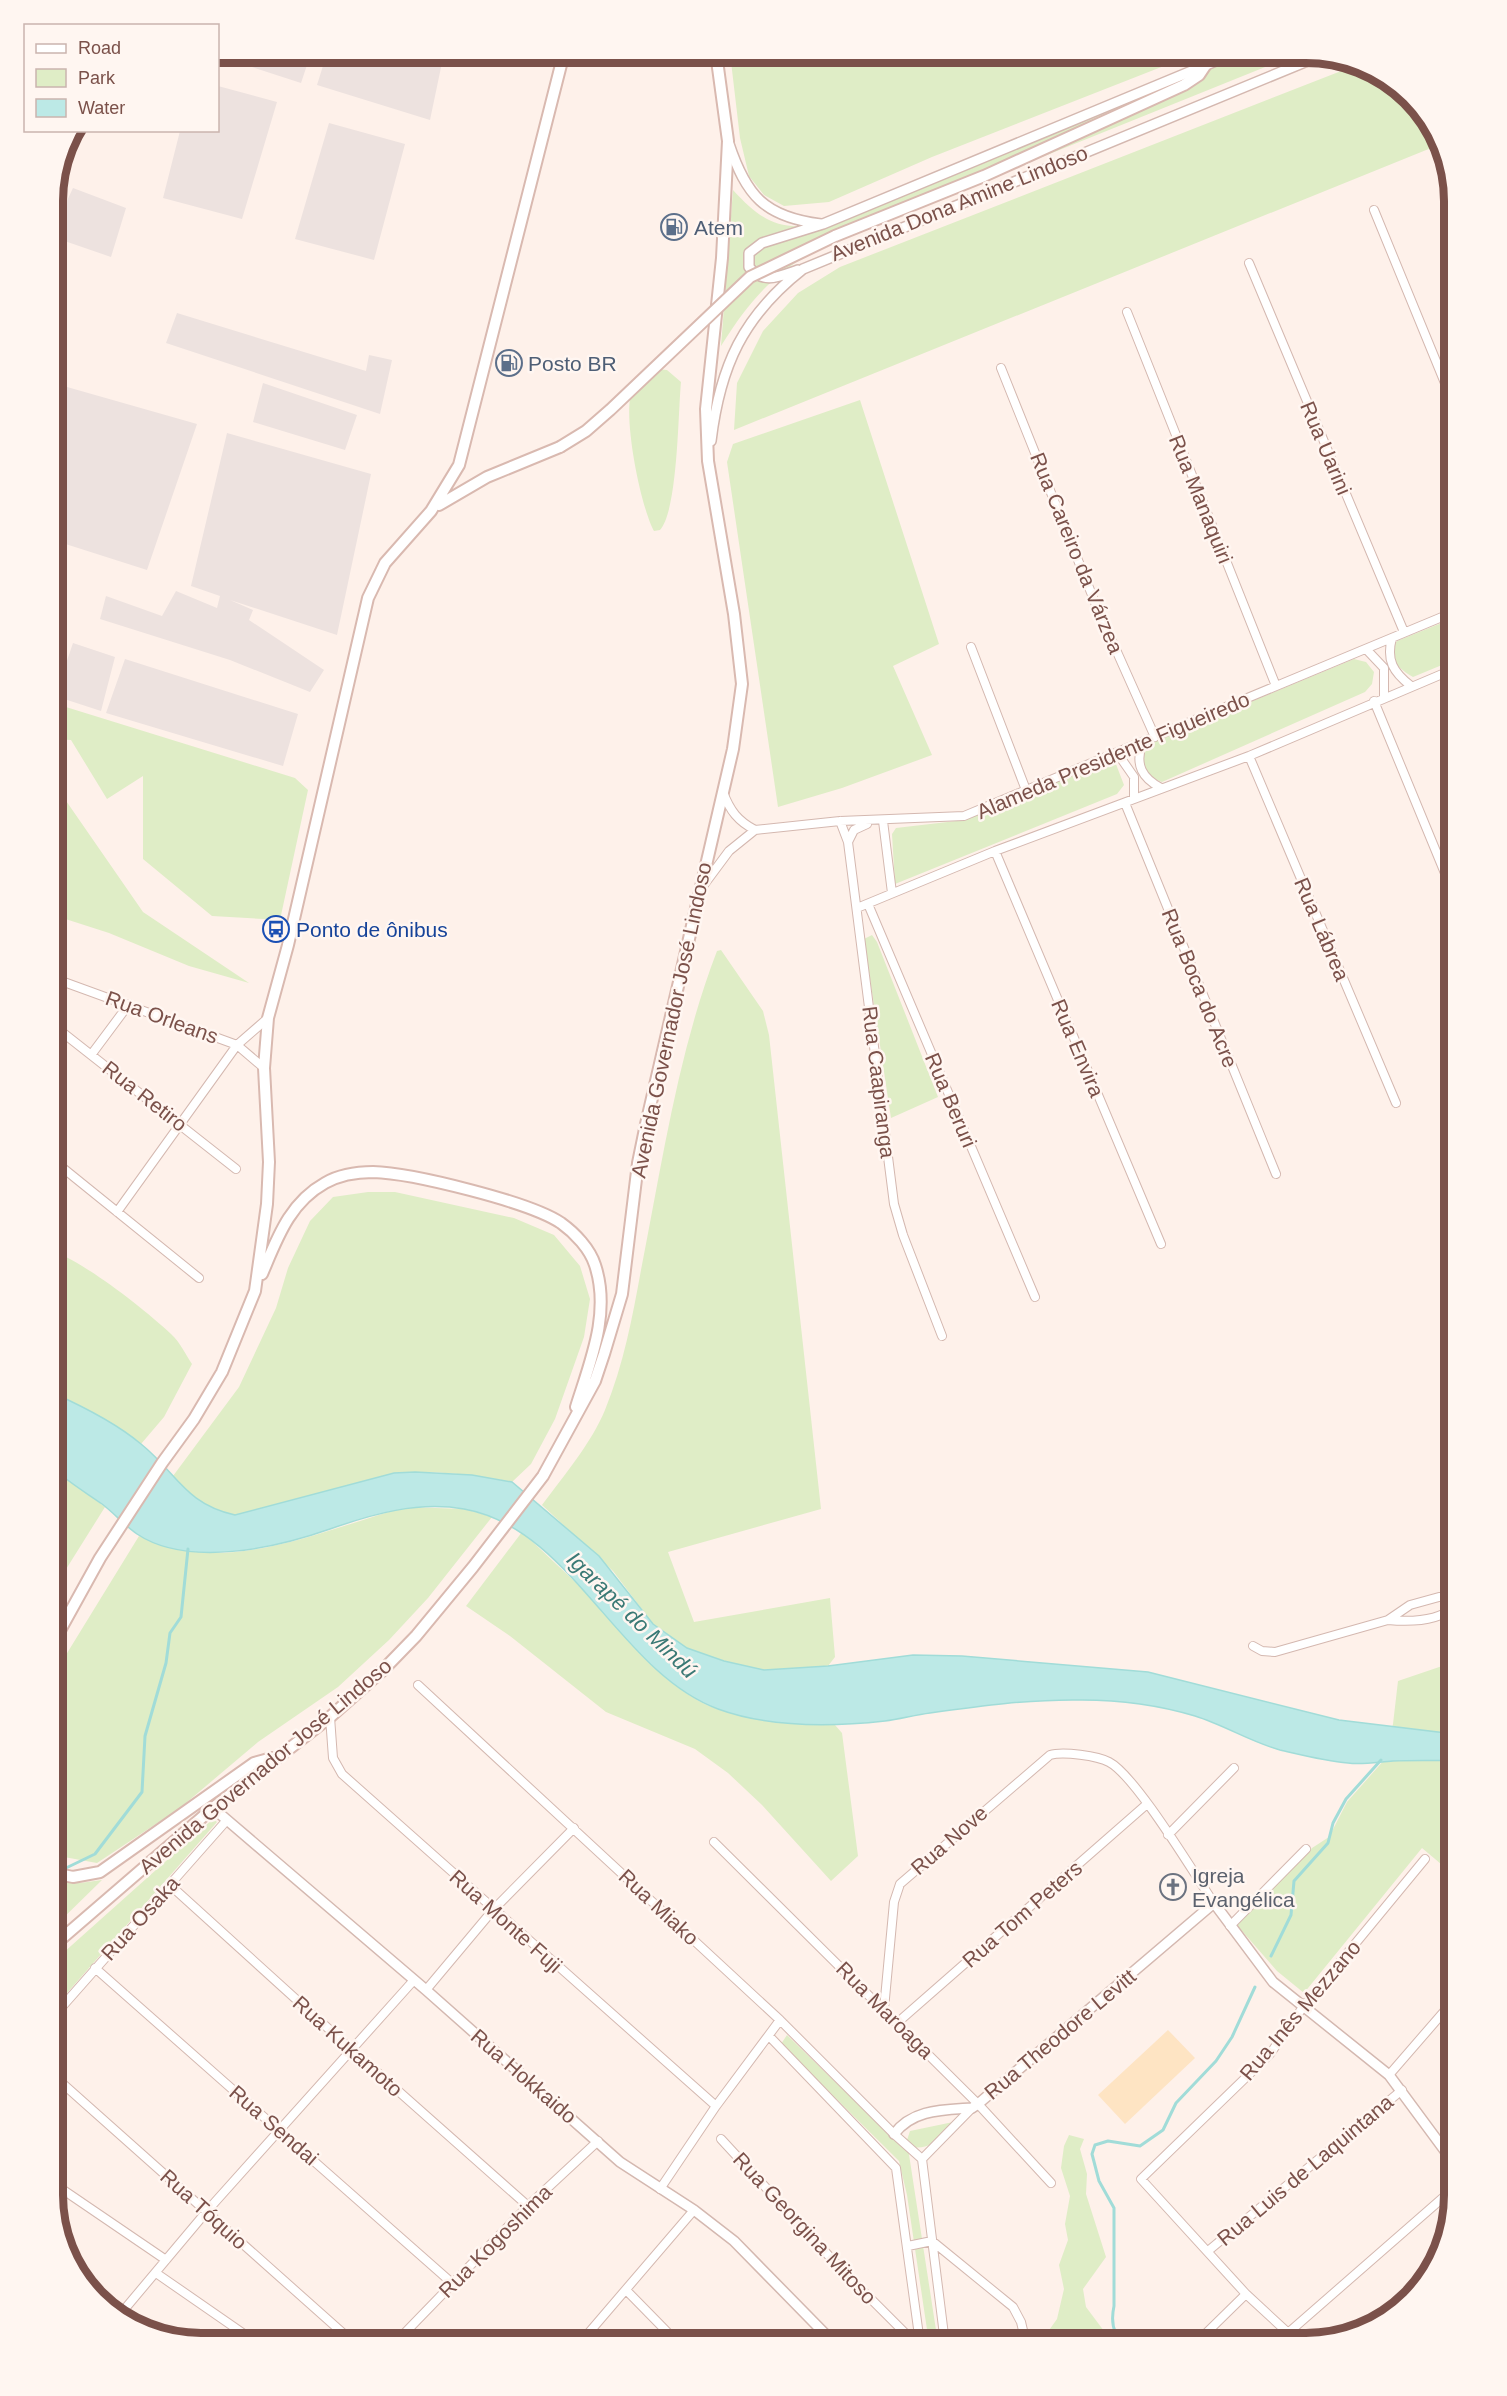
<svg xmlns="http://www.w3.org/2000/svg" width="1507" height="2396" font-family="Helvetica,sans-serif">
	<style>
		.industrial { fill: #ede2df }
		.green { fill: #dfedc6 }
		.sand { fill: #fee4c3 }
		.water { fill: #bce9e6; stroke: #a1dcd8; stroke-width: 1.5 }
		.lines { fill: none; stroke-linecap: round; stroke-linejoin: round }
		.stream { stroke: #a1dcd8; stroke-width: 3 }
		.minor-casing { stroke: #d4b8b0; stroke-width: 10 }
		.tertiary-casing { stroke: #d4b8b0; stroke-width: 12 }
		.secondary-casing { stroke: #d9b9b0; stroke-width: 14 }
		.minor { stroke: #fff; stroke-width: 8 }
		.tertiary { stroke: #fff; stroke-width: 9 }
		.secondary { stroke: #fff; stroke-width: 10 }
		.secondary-bridge-casing { stroke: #d9b9b0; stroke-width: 14; stroke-linecap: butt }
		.secondary-bridge { stroke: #fff; stroke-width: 10 }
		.labels { text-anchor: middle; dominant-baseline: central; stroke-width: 5; stroke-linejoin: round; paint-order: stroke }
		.street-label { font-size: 21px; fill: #7b514a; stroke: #fff6f1 }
		.service-label { font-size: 21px; fill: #4e5e75; stroke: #fff6f1; text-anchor: start }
		.transit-label { font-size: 21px; fill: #164399; stroke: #fff6f1; text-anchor: start }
		.worship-label { font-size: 21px; fill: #5b616d; stroke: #fff6f1; text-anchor: start }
		.water-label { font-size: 22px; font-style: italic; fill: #3a7975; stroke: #fff6f1 }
		.rim { fill: none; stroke: #7b514a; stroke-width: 8 }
	</style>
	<rect width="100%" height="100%" fill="#fef1ea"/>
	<path class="industrial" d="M257,53H311L301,83L252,67Z
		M327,53H444L430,120L317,85Z
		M218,86L277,102L242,219L163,198L180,131L218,130Z
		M329,123L405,144L374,260L295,239Z
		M73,188L126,208L111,257L53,237V201L65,205Z
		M177,313L366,371L369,355L392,360L380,414L166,343Z
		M53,383L197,424L147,570L53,540Z
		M263,383L357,415L345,450L253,422Z
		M227,433L371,474L337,635L230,600L253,610L249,620L324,670L310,692L230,660L100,619L106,596L162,616L176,591L217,608L220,596L191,586Z
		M73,643L115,657L101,711L55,696Z
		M125,659L298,714L283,766L106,713Z"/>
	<path class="green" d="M730,53H1197L932,157L829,202L784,206L764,195L749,176L740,138Z
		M1248,53H1300L824,245C775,272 751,298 721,346L733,190C763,223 783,233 827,222Z
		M1354,66L1389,78L1439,135L1441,144L734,430L737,383L763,331L798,293L840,267Z
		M647,368L667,370L681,382C678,412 678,510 660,530L654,531C641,508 622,415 632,391C635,383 642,375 647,368Z
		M860,400L939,644L893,666L932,755L842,788L778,807L727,462L733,444Z
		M1454,618V660L1413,677C1399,669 1383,656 1397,641Z
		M1354,659L1366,662L1374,672L1372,684L1365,692L1162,782L1147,776L1142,755L1149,744Z
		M53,703L295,778L308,790L280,920L212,916L143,859V776L107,799L71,740L53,739Z
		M1114,759L1124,785L1117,794L895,884L892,834L896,828L956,821Z
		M53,782L143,912L249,983L189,966L109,933L53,915Z
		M872,935L877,942L938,1097L891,1118L864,939Z
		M721,950L763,1011L769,1035L821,1509L668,1552L694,1622L830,1598L835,1657L828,1666L764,1670L724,1661L687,1648L653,1624L613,1571L542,1505C563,1477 592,1442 605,1410C624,1363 632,1319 641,1270C662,1164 678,1052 717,951Z
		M368,1192H395L514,1218L554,1235L580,1266L590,1299L584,1337L555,1419L531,1464L512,1482C473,1475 434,1470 395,1473L235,1515C208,1509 190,1497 173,1476L239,1387L276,1308L288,1268L310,1221L333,1197Z
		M53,1251C88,1265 142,1307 171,1334C180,1342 186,1355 192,1364L164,1417L141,1444L53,1393Z
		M53,1468L105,1507L53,1590Z
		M406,1507L465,1509L492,1517L428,1598L389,1640L338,1687L258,1742L180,1808L97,1863L53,1855V1676L139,1536C163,1544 190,1553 215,1553C277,1553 347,1523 406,1507Z
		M522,1532C545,1554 569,1575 591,1598C629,1638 663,1689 717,1709C755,1722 795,1723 835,1725L842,1733L858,1856L831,1881L762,1805L728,1773L695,1749L606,1712L510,1636L466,1606Z
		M1454,1662V1875L1422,1848L1304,1993L1277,1971L1236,1924L1312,1848L1329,1837L1347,1802L1385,1759L1393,1724L1398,1681Z
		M213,1819L217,1822L53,2009V1962Z
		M53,1880L80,1883L102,1880L53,1928Z
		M787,2035L898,2143H906L910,2131L958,2121C937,2140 937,2148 908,2148L938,2343H929L907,2195L899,2161L781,2044Z
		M1069,2135L1084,2139L1080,2149L1087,2174L1086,2194L1106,2257L1083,2289L1086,2307L1113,2343H1033L1047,2333L1057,2319L1064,2289L1059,2265L1068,2240L1065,2224L1070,2196L1061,2168L1064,2146Z"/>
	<path class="sand" d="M1168,2030L1195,2058L1125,2124L1098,2095Z"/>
	<path class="water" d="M53,1393C82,1406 116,1423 141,1444C177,1473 185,1504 235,1515L394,1473L415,1472L472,1475L512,1482L599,1556L653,1624L687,1648L724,1661L764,1670L828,1666L913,1655L962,1656L1148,1672L1339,1720L1454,1734V1760C1434,1761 1414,1760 1393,1761C1378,1762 1362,1765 1348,1763C1325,1761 1302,1755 1280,1750C1251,1742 1224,1725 1195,1716C1158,1705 1121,1700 1082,1700C1031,1699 980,1706 930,1713C915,1715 900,1719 885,1721C831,1727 770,1728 718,1709C618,1672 572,1528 464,1509C417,1501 373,1514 330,1529C276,1548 188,1568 137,1534C124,1525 114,1513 102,1504C85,1492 68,1482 53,1468Z"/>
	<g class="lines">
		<path class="stream" d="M66,1868L95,1854L142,1792L145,1736L166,1663L170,1633L181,1617L188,1549
			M1271,1956L1291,1915L1294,1881L1328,1843L1333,1823L1346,1799L1381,1760
			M1124,2343C1112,2334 1111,2320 1114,2306V2208L1099,2181L1092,2154L1095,2145L1108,2141L1140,2146L1163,2130L1176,2103L1216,2061L1232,2037L1255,1987"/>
		<defs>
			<path id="minor" d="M1374,210L1454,405
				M1249,263L1404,632
				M1127,312L1276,686
				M1001,368L1096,605L1155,737
				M1392,638C1386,660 1393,672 1411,686
				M971,647L1026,790
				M1366,649L1384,668V697
				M1374,701L1454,895
				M1142,744C1135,765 1142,778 1161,788
				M1118,754L1134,777V798
				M1249,756L1396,1103
				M723,792C730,811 738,821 755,830
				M1125,803L1276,1174
				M840,821L848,842L894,1204L903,1235L942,1336
				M883,821L892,893
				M848,842L854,830L867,824
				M995,851L1161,1244
				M703,886L729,851L755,830L840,821L964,816L1454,612
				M868,904L1035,1297
				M857,908L995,851L1249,756L1454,669
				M53,978L237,1045L264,1068
				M53,1025L236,1169
				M91,1055L129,1004
				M53,1160L199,1278
				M117,1212L237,1045L268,1018
				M1388,1620C1410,1622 1437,1622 1454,1607
				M1253,1646L1262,1651L1275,1652L1388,1620L1410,1605L1439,1597H1454
				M418,1685L780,2020L894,2134L922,2159L945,2343
				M330,1717L333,1758L342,1774L716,2106
				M1168,1835L1234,1768
				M714,1842L978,2104L1051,2183
				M170,1885L352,2050L528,2206
				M1230,1926L1306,1849
				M95,1968L452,2283
				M426,1990L493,1910L574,1828
				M884,2009L894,1902L900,1884L1050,1755C1063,1751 1098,1756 1109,1762C1136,1776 1194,1874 1214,1903
				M53,2017L227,1820
				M897,2023L1147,1804
				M769,2036L896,2168L920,2343
				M53,2075L354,2343
				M1389,2075L1454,2000
				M721,2139L841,2269L915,2343
				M922,2159L972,2108
				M53,2183L166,2260
				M660,2189L716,2106L780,2020
				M908,2246L932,2241L1013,2307L1021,2322L1026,2343
				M1208,2251L1402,2090
				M156,2273L257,2343
				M627,2291L678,2343
				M118,2317L207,2211L414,1980
				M1288,2333L1454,2188
				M395,2343L528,2206L598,2141
				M580,2343L694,2210
				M1196,2343L1246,2294
				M1299,2343L1246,2294L1141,2179L1270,2054L1303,2007L1425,1859"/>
			<path id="tertiary" d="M729,144C746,195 764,217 821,224
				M798,270C780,276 763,285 749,267V253L762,243L823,224L1235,53
				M711,441C720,366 743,316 803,269L1322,55
				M213,1808L426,1990L620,2162L694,2210L734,2241L834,2343
				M894,2134C913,2109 943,2110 972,2108L978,2104L1214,1903L1273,1982L1389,2075L1454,2163"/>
			<path id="secondary" d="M835,236L984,176L1184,85L1199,75L1207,63
				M439,505L487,477L560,447
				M262,1274C277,1239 289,1203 325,1183C339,1175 357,1172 373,1172C412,1173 530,1202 561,1223C575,1233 590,1249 595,1265C611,1313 590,1362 576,1407
				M53,1643L100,1558L162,1463L194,1419L222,1372L255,1291L267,1204L269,1162L264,1068L268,1018L288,945L368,598L385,563L431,511L459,465L564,53
				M53,1873L73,1877L100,1872L254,1763L272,1758
				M53,1946L213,1808L330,1717L383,1670L416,1636L473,1567L543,1476L595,1381L604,1354L622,1294L638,1163L646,1124L733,749L742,684L734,614L708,461L706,409L722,258L728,141L716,53"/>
		</defs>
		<use href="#minor" class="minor-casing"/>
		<use href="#tertiary" class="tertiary-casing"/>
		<use href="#secondary" class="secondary-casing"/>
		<use href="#minor" class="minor"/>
		<use href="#tertiary" class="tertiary"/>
		<use href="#secondary" class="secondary"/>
		<defs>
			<path id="secondary-bridge" d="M560,447L586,431L610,410L750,277L835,236"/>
		</defs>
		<use href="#secondary-bridge" class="secondary-bridge-casing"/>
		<use href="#secondary-bridge" class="secondary-bridge"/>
	</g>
	<defs>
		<symbol id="fuel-ring" viewBox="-11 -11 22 22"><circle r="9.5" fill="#fff6f1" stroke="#5c6f8a" stroke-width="1.5"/><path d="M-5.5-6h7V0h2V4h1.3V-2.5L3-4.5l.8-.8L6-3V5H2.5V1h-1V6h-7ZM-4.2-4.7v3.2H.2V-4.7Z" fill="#5c6f8a"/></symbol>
		<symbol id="bus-ring" viewBox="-11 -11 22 22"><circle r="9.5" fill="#fff6f1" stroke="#1a4fb4" stroke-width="1.5"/><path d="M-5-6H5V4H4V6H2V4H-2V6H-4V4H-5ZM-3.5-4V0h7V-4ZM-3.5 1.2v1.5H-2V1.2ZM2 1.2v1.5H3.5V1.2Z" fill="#1a4fb4"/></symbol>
		<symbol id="church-ring" viewBox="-11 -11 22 22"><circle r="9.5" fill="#fff6f1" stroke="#6b7280" stroke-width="1.5"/><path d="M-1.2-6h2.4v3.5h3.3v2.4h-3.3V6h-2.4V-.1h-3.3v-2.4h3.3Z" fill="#6b7280"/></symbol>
	</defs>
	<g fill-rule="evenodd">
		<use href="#fuel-ring" x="659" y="212" width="30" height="30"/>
		<use href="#fuel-ring" x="494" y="348" width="30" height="30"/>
		<use href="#bus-ring" x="261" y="914" width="30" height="30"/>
		<use href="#church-ring" x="1158" y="1872" width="30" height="30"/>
	</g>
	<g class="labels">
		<g class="street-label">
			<text transform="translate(959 203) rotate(-22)">Avenida Dona Amine Lindoso</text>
			<text transform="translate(1326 448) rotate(67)">Rua Uarini</text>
			<text transform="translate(1201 499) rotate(68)">Rua Manaquiri</text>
			<text transform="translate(1077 553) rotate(68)">Rua Careiro da Várzea</text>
			<text transform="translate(1113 755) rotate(-23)">Alameda Presidente Figueiredo</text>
			<text transform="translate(1322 929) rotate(67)">Rua Lábrea</text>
			<text transform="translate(1200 988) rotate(68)">Rua Boca do Acre</text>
			<text transform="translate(162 1017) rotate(20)">Rua Orleans</text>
			<text transform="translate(671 1020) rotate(-78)">Avenida Governador José Lindoso</text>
			<text transform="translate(1078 1048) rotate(67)">Rua Envira</text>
			<text transform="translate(879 1082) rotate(83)">Rua Caapiranga</text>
			<text transform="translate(145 1096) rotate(38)">Rua Retiro</text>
			<text transform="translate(951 1100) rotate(67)">Rua Beruri</text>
			<text transform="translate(265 1766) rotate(-40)">Avenida Governador José Lindoso</text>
			<text transform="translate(949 1840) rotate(-41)">Rua Nove</text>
			<text transform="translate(659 1907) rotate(43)">Rua Miako</text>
			<text transform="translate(1022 1914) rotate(-41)">Rua Tom Peters</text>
			<text transform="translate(140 1918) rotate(-48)">Rua Osaka</text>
			<text transform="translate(506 1921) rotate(42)">Rua Monte Fuji</text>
			<text transform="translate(885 2010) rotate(45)">Rua Maroaga</text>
			<text transform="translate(1300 2010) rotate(-50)">Rua Inês Mezzano</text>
			<text transform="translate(1060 2034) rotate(-40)">Rua Theodore Levitt</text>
			<text transform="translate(348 2046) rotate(42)">Rua Kukamoto</text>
			<text transform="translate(524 2076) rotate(41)">Rua Hokkaido</text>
			<text transform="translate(274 2125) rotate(41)">Rua Sendai</text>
			<text transform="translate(1305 2170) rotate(-40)">Rua Luis de Laquintana</text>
			<text transform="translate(204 2209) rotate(42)">Rua Tóquio</text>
			<text transform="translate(805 2228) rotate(47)">Rua Georgina Mitoso</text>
			<text transform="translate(495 2241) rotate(-45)">Rua Kogoshima</text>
		</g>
		<g class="service-label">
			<text x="694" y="227">Atem</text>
			<text x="528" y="363">Posto BR</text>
		</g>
		<g class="transit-label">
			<text x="296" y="929">Ponto de ônibus</text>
		</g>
		<g class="worship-label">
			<text x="1192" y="1875">Igreja<tspan x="1192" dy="24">Evangélica</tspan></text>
		</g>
		<g class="water-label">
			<text transform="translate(632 1615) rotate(44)">Igarapé do Mindú</text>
		</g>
	</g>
	<path d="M0 0H1507V2396H0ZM201 63H1306A138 138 0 0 1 1444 201V2195A138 138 0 0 1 1306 2333H201A138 138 0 0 1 63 2195V201A138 138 0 0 1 201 63Z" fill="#fff6f1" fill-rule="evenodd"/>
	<path class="rim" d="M201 63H1306A138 138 0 0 1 1444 201V2195A138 138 0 0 1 1306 2333H201A138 138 0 0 1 63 2195V201A138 138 0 0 1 201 63Z"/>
	<rect x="24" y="24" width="195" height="108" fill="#fff6f1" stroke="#cab4ae" stroke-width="1.5"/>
	<rect x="36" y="44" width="30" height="9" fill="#ffffff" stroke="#cab4ae" stroke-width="1.5"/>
	<text x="78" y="54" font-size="18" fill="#7b514a">Road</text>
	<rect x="36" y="69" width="30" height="18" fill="#dfedc6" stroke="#cab4ae" stroke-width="1.5"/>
	<text x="78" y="84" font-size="18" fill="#7b514a">Park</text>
	<rect x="36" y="99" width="30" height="18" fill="#bce9e6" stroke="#cab4ae" stroke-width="1.5"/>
	<text x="78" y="114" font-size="18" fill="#7b514a">Water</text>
</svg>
